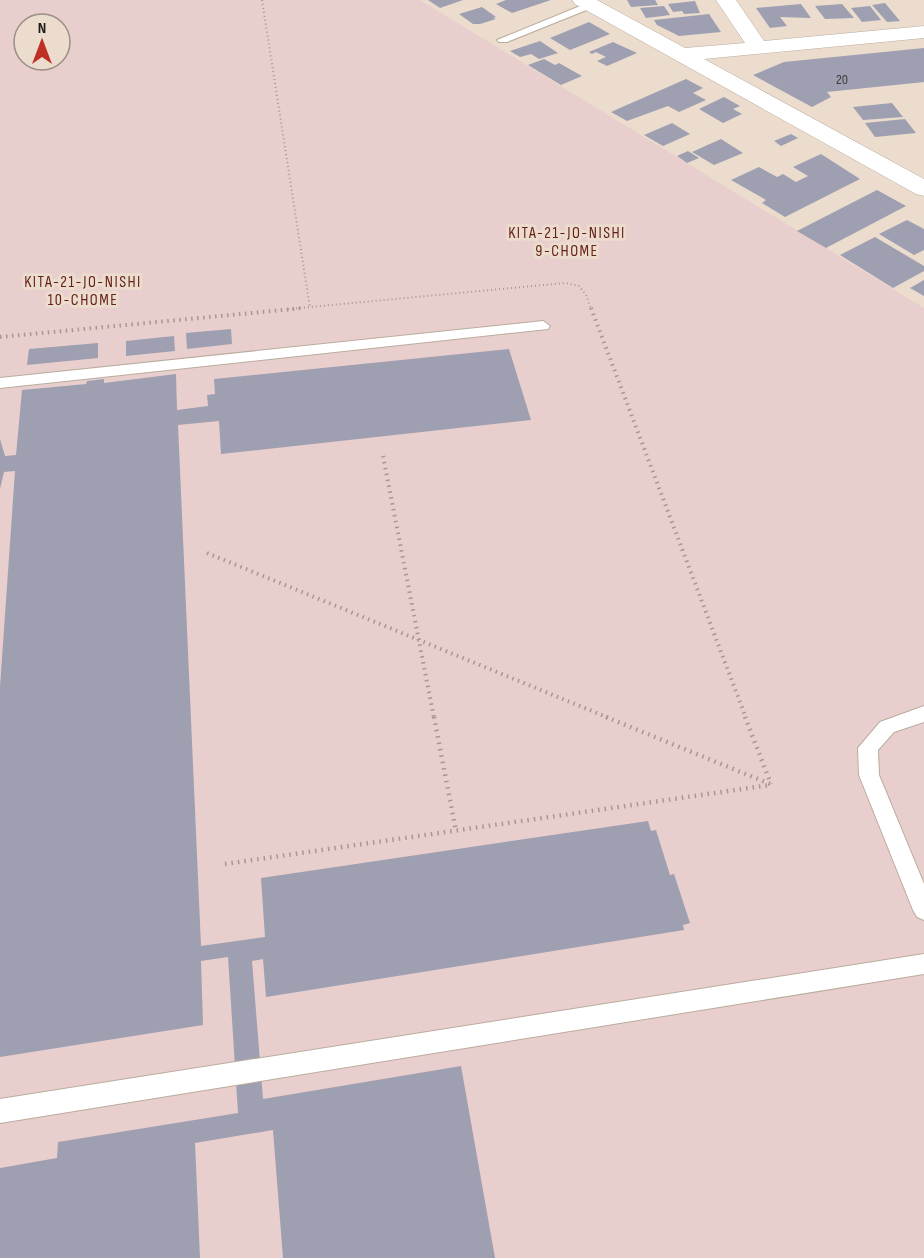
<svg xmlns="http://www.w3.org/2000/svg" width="924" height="1258" font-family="'Sofia Sans Condensed',sans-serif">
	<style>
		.education { fill: #e9cece; fill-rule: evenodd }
		.building { fill: #9e9fb1 }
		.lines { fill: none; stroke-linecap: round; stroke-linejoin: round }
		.lane-casing { stroke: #baac9d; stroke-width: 2 }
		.street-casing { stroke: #baac9d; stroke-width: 1 }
		.path-far2 { stroke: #a5998e; stroke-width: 2; stroke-dasharray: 1 3; stroke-linecap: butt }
		.path-far1 { stroke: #a5998e; stroke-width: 4; stroke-dasharray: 1.5 4.5; stroke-linecap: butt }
		.path { stroke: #a5998e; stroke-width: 4.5; stroke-dasharray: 1.5 5; stroke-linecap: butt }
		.lane { fill: #fff; fill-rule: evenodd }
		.street { fill: #fff; fill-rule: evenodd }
		.labels { text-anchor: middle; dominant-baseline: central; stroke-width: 6; stroke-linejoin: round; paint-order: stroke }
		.far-number-label { font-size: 14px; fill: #403c3d }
		.far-neighbourhood-label { font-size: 16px; letter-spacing: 1.5px; fill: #65211a; stroke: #ebdccd }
	</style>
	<rect width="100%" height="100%" fill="#ebdccd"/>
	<path class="education" d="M0,0H420L924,308V1258H0ZM24,24H60V60H24Z"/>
	<path class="building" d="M428,0H463L440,8Z
		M506,0H551L512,13L496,4Z
		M627,0H655L658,5L631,7Z
		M695,1L700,13L684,14L682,11L673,12L668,4Z
		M885,3L900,21L887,22L872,5Z
		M801,4L811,18L780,17L787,26L770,28L756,8Z
		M842,4L854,18L825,19L815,6Z
		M664,6L670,15L646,18L640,8Z
		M870,6L881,20L862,22L851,8Z
		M482,7L496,17L493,18L496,19L480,24H473L459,14Z
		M709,14L721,32L679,36L657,25L654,20Z
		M589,22L610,34L570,50L550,38Z
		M540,41L558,53L539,59L531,54L520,57L510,51Z
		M613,42L637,53L607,66L597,61L606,57L596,52L592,54L589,52Z
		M924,48V82L827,92L831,97L812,107L753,75L784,62Z
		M544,59L555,65L559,63L582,76L561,85L528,65Z
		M686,79L703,88L693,93L706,100L679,112L668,106L627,121L611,112Z
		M724,97L740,106L733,109L742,114L723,123L699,109Z
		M892,103L903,117L863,120L853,107Z
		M905,119L916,133L875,137L865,123Z
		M672,123L690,134L663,146L644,135Z
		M791,134L798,138L781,146L774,141Z
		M721,139L743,153L714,165L692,152Z
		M688,151L699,158L687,163L677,156Z
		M821,154L860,179L785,217L762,203L766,200L731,180L759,167L777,177L783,174L796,182L808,176L793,167Z
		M877,190L906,206L826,248L797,231Z
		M907,220L924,229V250L914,255L879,234Z
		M875,237L924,266V271L893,288L840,255Z
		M924,280V296L910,288Z
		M231,329L232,344L187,349L186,333Z
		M174,336L175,351L126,356V341Z
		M98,343V358L27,365L29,349Z
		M509,349L531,420L221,454L219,421L178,425L201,946L265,937L261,878L648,821L651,831L656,830L670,875L674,874L690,923L683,925L684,930L266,997L263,959L252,961L263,1099L461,1066L495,1258H283L273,1130L195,1143L200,1258H0V1168L57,1158L58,1142L238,1113L228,957L201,961L203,1025L0,1057V687L15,471L4,472L0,489V439L5,456L16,455L22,390L86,384L87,381L104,379V383L176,374L177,410L208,406L207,395L215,394L214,379Z"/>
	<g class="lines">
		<defs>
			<path id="lane" d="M590,2L595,5L594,7L507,42H499L497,40Z
				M543,321L550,326L548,329L0,388V378Z
				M924,706V722L894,732L878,750L879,775L924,884V920L917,917L913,910L859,775L858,748L880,722Z
				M924,954V974L0,1123V1099Z"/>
			<path id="street" d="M572,0H597L685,48L745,43L716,0H736L764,41L924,26V38L704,59L924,179V196L916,194L575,4Z"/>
		</defs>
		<use href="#lane" class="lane-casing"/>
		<use href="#street" class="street-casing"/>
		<path class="path-far2" d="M262,0L310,308
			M288,309L565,283L579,286L586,295L591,309"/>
		<path class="path-far1" d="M591,308L746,718
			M0,337L304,308
			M383,456L434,718
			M207,553L609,718"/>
		<path class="path" d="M434,717L456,831
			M606,717L770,784
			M745,717L771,784
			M225,864L770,785"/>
		<use href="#lane" class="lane"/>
		<use href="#street" class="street"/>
	</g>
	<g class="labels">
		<g class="far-number-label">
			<text x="842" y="79">20</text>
		</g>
		<g class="far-neighbourhood-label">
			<text x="567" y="233">KITA-21-JO-NISHI<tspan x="567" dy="18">9-CHOME</tspan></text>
			<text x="83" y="282">KITA-21-JO-NISHI<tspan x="83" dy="18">10-CHOME</tspan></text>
		</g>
	</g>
	<g transform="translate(42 42)"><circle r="28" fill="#ebdccd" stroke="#9a8f84" stroke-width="1.5"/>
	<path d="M0-4.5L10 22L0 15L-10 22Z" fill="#be3026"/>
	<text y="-9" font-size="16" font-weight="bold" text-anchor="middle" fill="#201b16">N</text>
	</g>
</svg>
